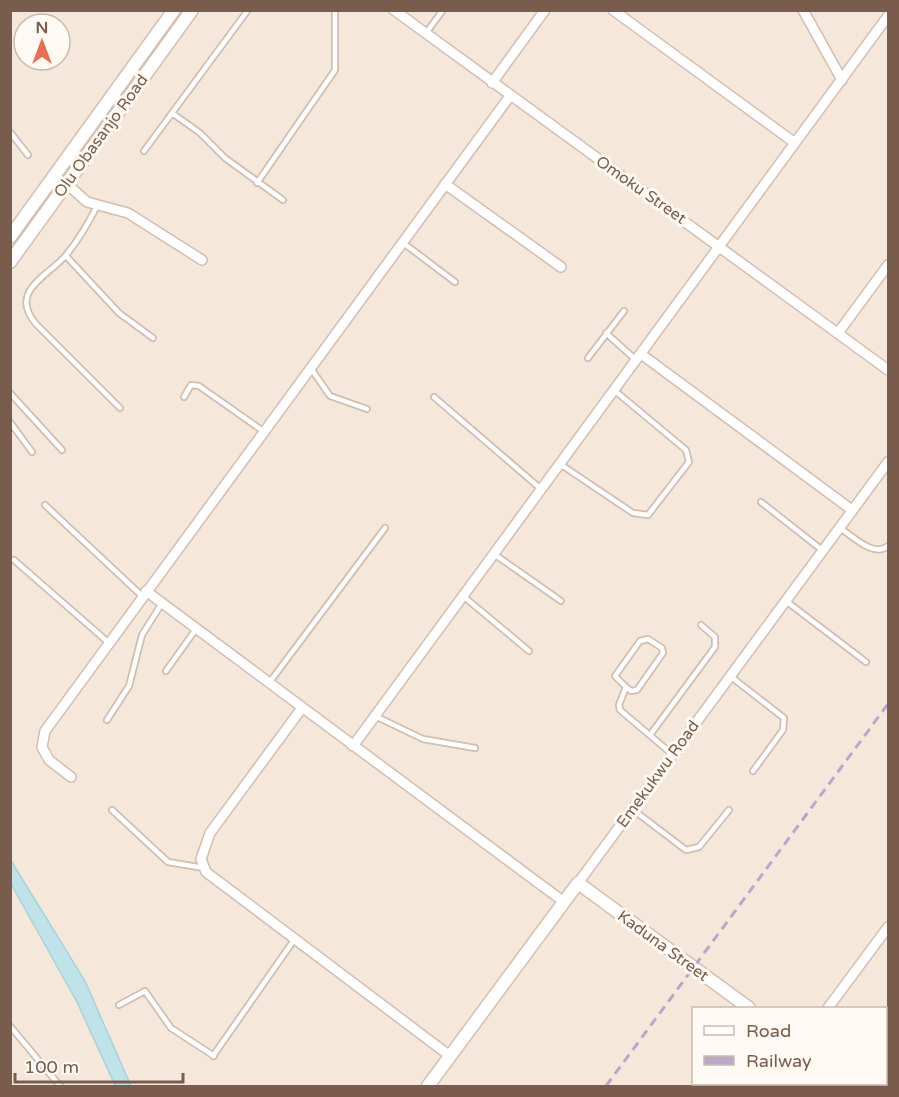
<svg xmlns="http://www.w3.org/2000/svg" width="899" height="1097" font-family="'Varela Round',sans-serif">
	<style>
		.residential { fill: #f5e8da; fill-rule: evenodd }
		.water { fill: #bfe3e8; stroke: #a5d3da; stroke-width: 1.5 }
		.lines { fill: none; stroke-linecap: round; stroke-linejoin: round }
		.lane-casing { stroke: #d1beb0; stroke-width: 8 }
		.street-casing { stroke: #d1beb0; stroke-width: 12 }
		.secondary-casing { stroke: #d6c0b0; stroke-width: 15 }
		.lane { stroke: #fff; stroke-width: 4.5 }
		.street { stroke: #fff; stroke-width: 9 }
		.secondary { stroke: #fff; stroke-width: 12 }
		.rail { stroke: #b9a8c9; stroke-width: 3; stroke-dasharray: 9 6; stroke-linecap: butt }
		.labels { text-anchor: middle; dominant-baseline: central; stroke-width: 6; stroke-linejoin: round; paint-order: stroke }
		.street-label { font-size: 16px; fill: #7a5c4d; stroke: #fffaf3 }
	</style>
	<rect width="100%" height="100%" fill="#fdf6ec"/>
	<path class="residential" d="M10,11H888V1086H131L85,981L11,859ZM24,24H60V60H24ZM694,1008H886V1084H694Z
		M10,884L77,1002L116,1086H11Z"/>
	<path class="water" d="M10,859L85,981L131,1086H116L114,1083L77,1002L11,884Z"/>
	<g class="lines">
		<defs>
			<path id="lane" d="M426,33L443,10
				M172,113L200,133L225,158L283,200
				M10,132L28,155
				M144,151L248,10
				M257,183L335,70V10
				M97,206C89,222 79,239 67,254C51,275 7,290 36,324L120,408
				M402,242L455,282
				M66,256L119,313L153,338
				M606,333L636,360
				M588,358L624,311
				M310,367L330,396L367,409
				M10,393L62,450
				M184,397L191,385L199,386L263,431
				M434,397L541,489
				M10,422L32,452
				M560,464L633,513L648,515L689,462L686,450L614,390
				M761,502L822,550
				M45,505L142,596
				M839,527C852,536 874,558 888,546
				M494,554L561,601
				M14,560L109,643
				M463,596L529,651
				M786,601L866,662
				M166,671L196,629
				M730,676L784,718L783,730L753,771
				M269,683L385,528
				M626,687L631,691L637,690L663,653L662,648L648,639L640,641L615,676L626,687L619,705L620,710L672,754
				M375,716L423,739L475,748
				M107,720L129,686L142,635L162,603
				M650,735L715,647V637L701,625
				M632,809L686,850L699,847L729,810
				M112,810L168,862L204,868
				M119,1005L145,991L171,1028L214,1056
				M10,1026L60,1086
				M213,1056L294,940"/>
			<path id="street" d="M394,10L888,370
				M613,10L795,143
				M803,10L842,80
				M492,83L545,10
				M67,184L87,202L128,213L202,260
				M445,184L561,267
				M838,333L888,265
				M641,354L852,510
				M146,591L564,902
				M302,708L210,833L201,859L206,872L450,1056
				M353,746L888,16
				M71,777L49,760L42,747L45,731L510,96
				M578,883L888,462
				M828,1008L888,927"/>
			<path id="secondary" d="M10,237L174,10
				M10,262L192,10
				M863,1084L869,1086
				M428,1086L578,883L749,1008"/>
		</defs>
		<use href="#lane" class="lane-casing"/>
		<use href="#street" class="street-casing"/>
		<use href="#secondary" class="secondary-casing"/>
		<use href="#lane" class="lane"/>
		<use href="#street" class="street"/>
		<use href="#secondary" class="secondary"/>
		<path class="rail" d="M606,1086L888,704"/>
	</g>
	<g class="labels">
		<g class="street-label">
			<text transform="translate(101 136) rotate(-54)">Olu Obasanjo Road</text>
			<text transform="translate(641 190) rotate(35)">Omoku Street</text>
			<text transform="translate(658 774) rotate(-54)">Emekukwu Road</text>
			<text transform="translate(663 946) rotate(36)">Kaduna Street</text>
		</g>
	</g>
	<rect width="899" height="1097" fill="none" stroke="#7a5c4d" stroke-width="24"/>
	<rect x="692" y="1007" width="195" height="78" fill="#fffaf3" stroke="#cabbb1" stroke-width="1.5"/>
	<rect x="704" y="1026" width="30" height="9" fill="#ffffff" stroke="#cabbb1" stroke-width="1.5"/>
	<text x="746" y="1037" font-size="18" fill="#7a5c4d">Road</text>
	<rect x="704" y="1056" width="30" height="9" fill="#b9a8c9" stroke="#cabbb1" stroke-width="1.5"/>
	<text x="746" y="1067" font-size="18" fill="#7a5c4d">Railway</text>
	<g transform="translate(42 42)"><circle r="28" fill="#fffaf3" stroke="#cabbb1" stroke-width="1.5"/>
	<path d="M0-4.5L10 22L0 15L-10 22Z" fill="#e76f51"/>
	<text y="-9" font-size="16" font-weight="bold" text-anchor="middle" fill="#7a5c4d">N</text>
	</g>
	<path d="M15 1073v9h168v-9" fill="none" stroke="#7a5c4d" stroke-width="3"/>
	<text x="24" y="1073" font-size="18" fill="#7a5c4d" stroke="#fffaf3" stroke-width="4.5" paint-order="stroke">100 m</text>
</svg>
